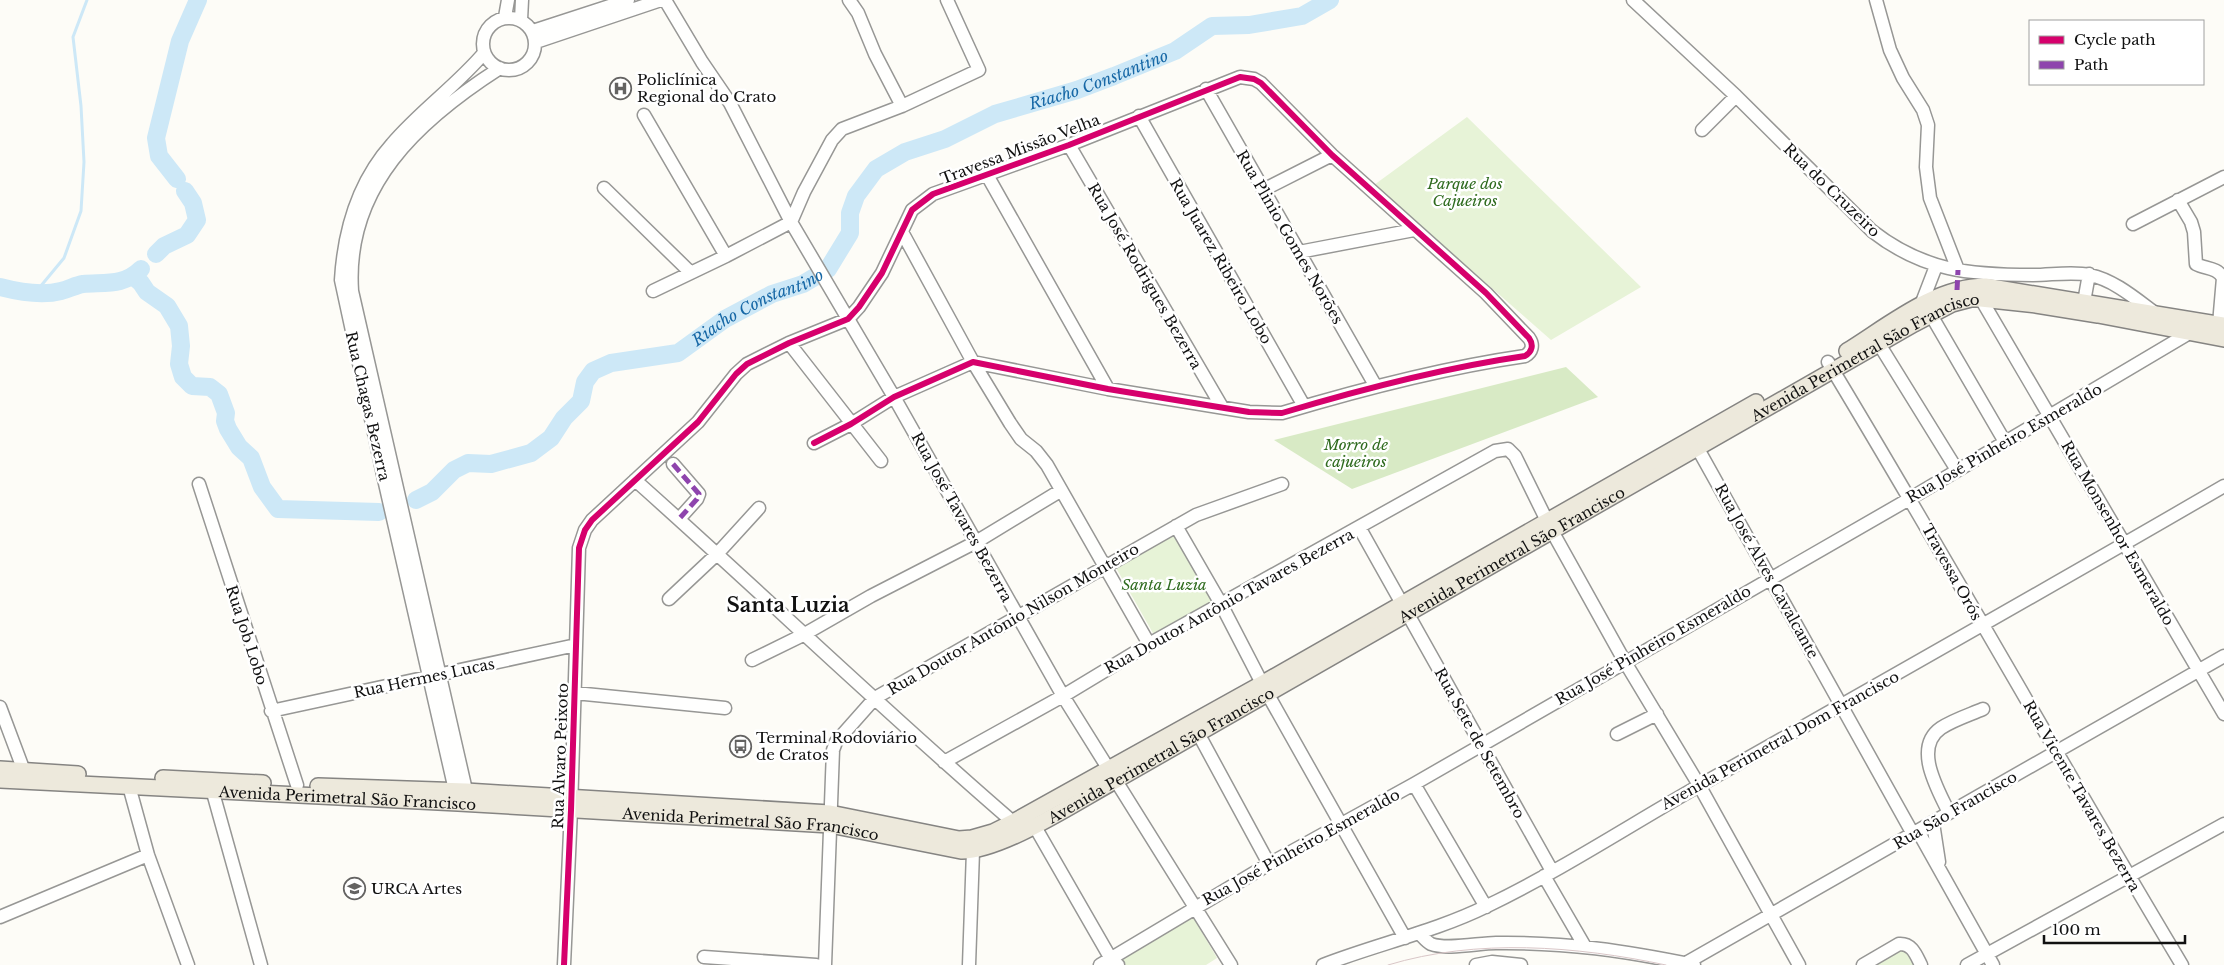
<svg xmlns="http://www.w3.org/2000/svg" width="2224" height="965" font-family="'Libre Baskerville',serif">
	<style>
		.green { fill: #e7f3d7 }
		.forest { fill: #d8eac5 }
		.lines { fill: none; stroke-linecap: round; stroke-linejoin: round }
		.stream { stroke: #cde8f7; stroke-width: 3 }
		.river { stroke: #cde8f7; stroke-width: 18 }
		.minor-casing { stroke: #979795; stroke-width: 15 }
		.major-casing { stroke: #858482; stroke-width: 18 }
		.minor { stroke: #fffffe; stroke-width: 12 }
		.major { stroke: #ede9dc; stroke-width: 15 }
		.tram { stroke: #d9c6c7; stroke-width: 1 }
		.quiet { stroke: #8e44ad; stroke-width: 5; stroke-dasharray: 10 5; stroke-linecap: butt }
		.cycleway-casing { stroke: #fff; stroke-width: 9 }
		.cycleway { stroke: #d6006c; stroke-width: 6 }
		.labels { text-anchor: middle; dominant-baseline: central; stroke-width: 5; stroke-linejoin: round; paint-order: stroke }
		.poi-label { font-size: 15px; fill: #111; stroke: #fff; text-anchor: start }
		.street-label { font-size: 15px; fill: #111; stroke: #fff }
		.park-label { font-size: 15px; font-style: italic; fill: #2f6b1f; stroke: #fff }
		.water-label { font-size: 16px; font-style: italic; fill: #1768a6; stroke: #fff }
		.district-label { font-size: 20px; font-weight: bold; fill: #111; stroke: #fff }
	</style>
	<rect width="100%" height="100%" fill="#fdfcf7"/>
	<path class="green" d="M1467,117L1641,287L1551,340L1374,185Z
		M1174,532L1214,602L1154,635L1115,566Z
		M1193,917L1217,958L1206,965H1125L1119,958Z
		M1900,946L1919,965H1867Z"/>
	<path class="forest" d="M1566,367L1598,397L1352,489L1274,440Z"/>
	<g class="lines">
		<path class="stream" d="M35,293L64,258L81,211L84,162L81,106L73,37L87,0"/>
		<g class="river">
			<path d="M177,179L159,156L156,138L180,41L198,0"/>
			<path d="M156,254L164,246L187,235L197,220L193,203L185,191"/>
			<path d="M133,276L141,283L147,292L167,306L179,326L181,346L179,364L183,377L192,386L210,387L219,394L226,413L225,421L228,429L239,447L251,458L262,487L278,509L379,512"/>
			<path d="M0,287C19,292 42,296 61,291C69,289 76,285 83,284C105,282 124,286 141,269"/>
			<path id="s1" d="M416,500L432,492L454,470L468,463L491,464L531,453L551,438L564,418L581,401L585,382L593,371L611,363L678,353L725,319L772,294L803,284L828,269L850,233V213L856,196L876,169L905,152L945,139L995,114L1077,90L1114,76L1175,51L1212,26L1249,25L1302,16L1330,0"/>
		</g>
		<defs>
			<path id="minor" d="M665,0L702,62L730,103L791,222L894,397L1063,696L1231,965
				M849,0L858,13L875,54L902,106
				M1633,0L1736,96L1872,231C1923,271 1970,275 2033,275C2051,275 2073,271 2090,275C2114,280 2136,299 2155,313
				M1876,0L1890,50L1903,78L1923,110L1928,125L1926,167L1930,198L1958,270
				M505,17L508,0
				M483 44a26 26 0 1 1 52 0a26 26 0 1 1-52 0Z
				M521,20L522,0
				M533,31L628,0
				M536,42L661,0
				M1206,89L1375,385
				M644,115L726,256
				M1139,116L1304,406
				M1702,130L1736,96
				M1069,145L1222,407
				M987,175L1108,389
				M604,188L690,272
				M1263,190L1332,155
				M2178,200L2191,222L2194,232L2196,264C2205,269 2217,267 2223,278L2219,324
				M2133,224L2224,177
				M902,232L973,362L1010,423L1021,439L1036,451L1047,465L1149,644
				M1299,252L1414,230
				M653,291L726,256L791,222L804,192L832,140L842,129L902,106L979,70L947,0
				M1981,299L2224,714
				M2084,302L2089,274
				M1921,305L1936,266
				M1931,315L2005,442
				M789,343L881,461
				M1879,344L1957,470
				M1828,362C1949,562 2062,765 2182,965
				M1693,440L1913,834
				M673,464L699,494L697,499L679,519
				M635,480C762,593 884,711 1013,822L1017,828
				M199,484L297,785
				M1176,526L1221,604L1267,693L1405,938
				M1359,527L1552,871
				M669,599L718,553L759,508
				M752,660L803,635L871,596L976,542L1060,491
				M575,693L725,708
				M0,707L27,779
				M271,711L576,645
				M1198,733L1269,864
				M1617,734L1657,714
				M944,762L1063,696L1149,644L1495,451L1508,449L1515,456L1552,531L1625,662L1699,785L1799,965
				M210,782L261,965
				M1414,784L1486,907
				M129,786L148,855L188,965
				M457,799L384,479L341,280C344,231 358,182 392,144C420,111 456,86 484,53
				M468,799L352,291C345,186 419,120 500,68
				M1949,813C1939,791 1912,748 1941,728C1953,720 1969,715 1983,709
				M1933,823L1939,862
				M1034,825L1111,959L1118,965
				M1918,831L1993,965
				M1544,876L1584,945
				M0,917L148,855
				M1420,934C1423,937 1427,942 1431,944C1447,950 1479,943 1496,943C1566,942 1626,951 1694,965
				M704,957L816,965
				M1686,963L2224,656
				M564,965L571,810L579,548L585,530L592,520L698,422L736,374L747,364L789,343L848,319L859,307L882,273L912,210L933,194L1069,145L1240,77L1254,79L1261,83L1332,155L1486,293L1529,338C1534,345 1532,352 1525,356C1442,368 1362,389 1282,413L1249,412L1108,389L973,362L894,397L851,424L814,443
				M825,965L833,750L836,742L875,698L1196,515L1282,484
				M969,965L973,851
				M1100,965L1269,864L1414,784L1911,498L2196,329
				M1323,965C1377,944 1434,932 1487,906C1564,869 1636,821 1711,779C1882,682 2054,585 2224,486
				M1476,965L1492,962L1521,965
				M1863,965L1899,944C1912,943 1916,955 1921,965
				M1967,965L2224,824"/>
			<g id="major">
				<path d="M1847,351C1889,325 1934,287 1985,286L2224,325"/>
				<path d="M0,769L78,774"/>
				<path d="M163,778L263,783"/>
				<path id="s2" d="M0,780L458,803L830,825L961,851C1001,852 1078,801 1115,781L1914,324L1952,304L1971,299H1981L2036,305L2098,315L2224,339"/>
				<path d="M318,786L466,791L830,813L959,839L972,838L993,832L1013,822L1263,683L1756,402"/>
			</g>
		</defs>
		<use href="#minor" class="minor-casing"/>
		<use href="#major" class="major-casing"/>
		<use href="#minor" class="minor"/>
		<use href="#major" class="major"/>
		<path class="tram" d="M1388,965C1477,938 1576,946 1666,965"/>
		<path class="quiet" d="M1957,290L1958,270
			M673,464L699,494L697,499L679,519"/>
		<defs>
			<path id="cycleway" d="M564,965L571,810L579,548L585,530L592,520L698,422L736,374L747,364L789,343L848,319L859,307L882,273L912,210L933,194L1069,145L1240,77L1254,79L1261,83L1332,155L1486,293L1529,338C1534,345 1532,352 1525,356C1442,368 1362,389 1282,413L1249,412L1108,389L973,362L894,397L851,424L814,443"/>
		</defs>
		<use href="#cycleway" class="cycleway-casing"/>
		<use href="#cycleway" class="cycleway"/>
	</g>
	<defs>
		<symbol id="hospital-ring" viewBox="-11 -11 22 22"><circle r="9.5" fill="#fff" stroke="#646362" stroke-width="1.5"/><path d="M-5-5h3v3.5h4V-5h3V5h-3V1.5h-4V5h-3Z" fill="#646362"/></symbol>
		<symbol id="bus-ring" viewBox="-11 -11 22 22"><circle r="9.5" fill="#fff" stroke="#646362" stroke-width="1.5"/><path d="M-5-6H5V4H4V6H2V4H-2V6H-4V4H-5ZM-3.5-4V0h7V-4ZM-3.5 1.2v1.5H-2V1.2ZM2 1.2v1.5H3.5V1.2Z" fill="#646362"/></symbol>
		<symbol id="university-ring" viewBox="-11 -11 22 22"><circle r="9.5" fill="#fff" stroke="#646362" stroke-width="1.5"/><path d="M0-5L7-2L0 1L-7-2ZM-4 1L0 2.5L4 1V4Q0 6-4 4Z" fill="#646362"/></symbol>
	</defs>
	<g fill-rule="evenodd">
		<use href="#hospital-ring" x="608" y="76" width="25" height="25"/>
		<use href="#bus-ring" x="728" y="734" width="25" height="25"/>
		<use href="#university-ring" x="342" y="876" width="25" height="25"/>
	</g>
	<g class="labels">
		<g class="poi-label">
			<text x="637" y="79">Policlínica<tspan x="637" dy="17">Regional do Crato</tspan></text>
			<text x="756" y="737">Terminal Rodoviário<tspan x="756" dy="17">de Cratos</tspan></text>
			<text x="371" y="888">URCA Artes</text>
		</g>
		<g class="street-label">
			<text transform="translate(1020 149) rotate(-21)">Travessa Missão Velha</text>
			<text transform="translate(1832 190) rotate(44)">Rua do Cruzeiro</text>
			<text transform="translate(1290 237) rotate(60)">Rua Plinio Gomes Norões</text>
			<text transform="translate(1221 261) rotate(60)">Rua Juarez Ribeiro Lobo</text>
			<text transform="translate(1145 276) rotate(60)">Rua José Rodrigues Bezerra</text>
			<text stroke="none"><textPath href="#s2" startOffset="1998">Avenida Perimetral São Francisco</textPath></text>
			<text transform="translate(368 406) rotate(77)">Rua Chagas Bezerra</text>
			<text transform="translate(2004 443) rotate(-30)">Rua José Pinheiro Esmeraldo</text>
			<text transform="translate(962 517) rotate(61)">Rua José Tavares Bezerra</text>
			<text transform="translate(2118 533) rotate(60)">Rua Monsenhor Esmeraldo</text>
			<text stroke="none"><textPath href="#s2" startOffset="1592">Avenida Perimetral São Francisco</textPath></text>
			<text transform="translate(1767 571) rotate(61)">Rua José Alves Cavalcante</text>
			<text transform="translate(1952 572) rotate(61)">Travessa Orós</text>
			<text transform="translate(1229 601) rotate(-29)">Rua Doutor Antônio Tavares Bezerra</text>
			<text transform="translate(1013 619) rotate(-30)">Rua Doutor Antônio Nilson Monteiro</text>
			<text transform="translate(247 635) rotate(72)">Rua Job Lobo</text>
			<text transform="translate(1653 645) rotate(-30)">Rua José Pinheiro Esmeraldo</text>
			<text transform="translate(424 678) rotate(-12)">Rua Hermes Lucas</text>
			<text transform="translate(1780 740) rotate(-29)">Avenida Perimetral Dom Francisco</text>
			<text transform="translate(1480 743) rotate(61)">Rua Sete de Setembro</text>
			<text stroke="none"><textPath href="#s2" startOffset="1188">Avenida Perimetral São Francisco</textPath></text>
			<text transform="translate(560 756) rotate(-88)">Rua Alvaro Peixoto</text>
			<text transform="translate(2082 796) rotate(60)">Rua Vicente Tavares Bezerra</text>
			<text stroke="none"><textPath href="#s2" startOffset="348">Avenida Perimetral São Francisco</textPath></text>
			<text transform="translate(1955 810) rotate(-30)">Rua São Francisco</text>
			<text stroke="none"><textPath href="#s2" startOffset="752">Avenida Perimetral São Francisco</textPath></text>
			<text transform="translate(1301 847) rotate(-29)">Rua José Pinheiro Esmeraldo</text>
		</g>
		<g class="park-label">
			<text x="1465" y="183">Parque dos<tspan x="1465" dy="17">Cajueiros</tspan></text>
			<text x="1356" y="444">Morro de<tspan x="1356" dy="17">cajueiros</tspan></text>
			<text x="1164" y="584">Santa Luzia</text>
		</g>
		<g class="water-label">
			<text stroke="none"><textPath href="#s1" startOffset="850">Riacho Constantino</textPath></text>
			<text stroke="none"><textPath href="#s1" startOffset="415">Riacho Constantino</textPath></text>
		</g>
		<g class="district-label">
			<text x="788" y="605">Santa Luzia</text>
		</g>
	</g>
	<rect x="2029" y="20" width="175" height="65" fill="#ffffff" stroke="#a0a0a0"/>
	<rect x="2039" y="36" width="25" height="8" fill="#d6006c" stroke="#a0a0a0"/>
	<text x="2074" y="45" font-size="15" fill="#111111">Cycle path</text>
	<rect x="2039" y="61" width="25" height="8" fill="#8e44ad" stroke="#a0a0a0"/>
	<text x="2074" y="70" font-size="15" fill="#111111">Path</text>
	<path d="M2044 935v8h141v-8" fill="none" stroke="#111111" stroke-width="2.5"/>
	<text x="2052" y="935" font-size="15" fill="#111111" stroke="#ffffff" stroke-width="4" paint-order="stroke">100 m</text>
</svg>
